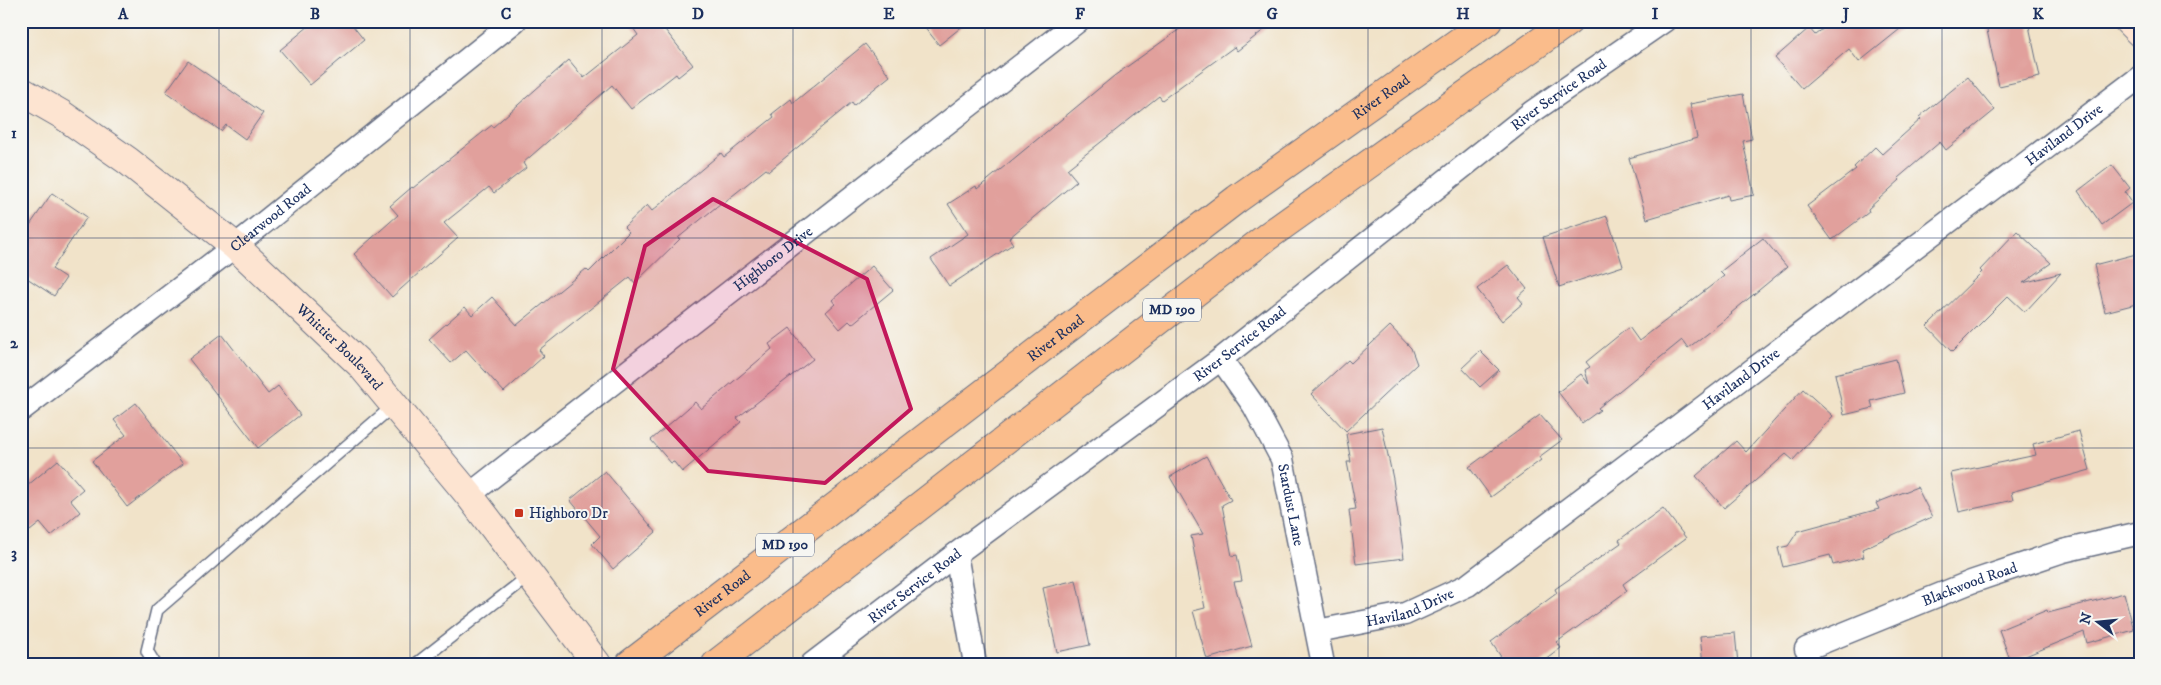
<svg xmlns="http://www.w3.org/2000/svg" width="2161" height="685" font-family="'IM FELL DW Pica',serif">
	<rect width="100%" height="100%" fill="#f6f6f2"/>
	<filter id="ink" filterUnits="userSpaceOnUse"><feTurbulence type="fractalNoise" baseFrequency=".02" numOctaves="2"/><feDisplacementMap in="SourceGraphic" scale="10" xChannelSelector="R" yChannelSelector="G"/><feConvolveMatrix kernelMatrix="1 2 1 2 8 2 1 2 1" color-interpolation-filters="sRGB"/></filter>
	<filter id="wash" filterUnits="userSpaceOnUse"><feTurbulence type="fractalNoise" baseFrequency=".0096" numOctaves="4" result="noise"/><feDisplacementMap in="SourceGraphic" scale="20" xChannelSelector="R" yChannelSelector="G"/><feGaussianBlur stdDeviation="1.12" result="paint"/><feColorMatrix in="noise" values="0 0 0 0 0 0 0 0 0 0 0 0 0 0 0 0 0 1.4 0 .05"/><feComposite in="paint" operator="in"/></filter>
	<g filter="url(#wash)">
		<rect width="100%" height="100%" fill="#f1e3c9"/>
		<g id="blocks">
			<!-- building -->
			<g fill="#e1a09c">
				<polygon points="315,21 349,21 364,40 310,85 280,50"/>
				<polygon points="628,21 658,21 693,65 678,77 676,74 631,109 612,85 523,163 526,168 494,193 489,187 444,223 458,238 392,297 354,254 398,215 390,206 412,187 413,188 492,125 493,127 569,60 584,78 638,35"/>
				<polygon points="920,21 969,21 939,45"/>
				<polygon points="1191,21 1275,21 1237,51 1234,47 1162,100 1159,96 1067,169 1077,181 1009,238 1013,244 949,286 931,259 968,234 948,204 976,186 977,189 1114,76"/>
				<polygon points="1833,21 1910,21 1859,62 1849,49 1802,89 1775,58 1809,28 1815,35"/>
				<polygon points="1985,21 2028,21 2040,77 1999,86"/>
				<polygon points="865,44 890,76 854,105 852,102 769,171 766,169 722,204 721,203 678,238 680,239 635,283 630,277 539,350 544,356 504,392 466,350 451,363 429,339 465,307 472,315 492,297 517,325 586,269 589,272 629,232 624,227 647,205 652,211 721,153 724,157 774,117 772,114 791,99 793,103"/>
				<polygon points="188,61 263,113 245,139 226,125 221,131 166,92"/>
				<polygon points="1968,77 1995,110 1946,150 1940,142 1898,178 1900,180 1868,209 1869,212 1832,240 1807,206 1856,169 1854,167 1875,147 1882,154 1921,119 1919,117"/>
				<polygon points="1743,94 1752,139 1743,141 1754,195 1729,200 1728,195 1647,219 1629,158 1697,138 1690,104"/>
				<polygon points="2112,165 2130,188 2125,192 2132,203 2102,225 2078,191"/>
				<polygon points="52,193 87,217 52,269 66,278 54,296 21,274 21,238"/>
				<polygon points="1607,216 1623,266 1559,287 1543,237"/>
				<polygon points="2017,231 2051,263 2023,283 2061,273 2025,312 2008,296 1952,352 1927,326 1982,272 1980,270"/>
				<polygon points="1763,238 1787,267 1731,313 1732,314 1688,348 1682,340 1598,408 1600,410 1582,423 1558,392 1581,374 1589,384 1585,370 1590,367 1586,362 1629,327 1639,341 1724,276 1720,272"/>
				<polygon points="2140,253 2140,303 2105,312 2094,265"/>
				<polygon points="1508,265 1527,289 1518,297 1523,303 1502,321 1477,289"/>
				<polygon points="872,266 893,290 852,324 849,321 840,329 826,312 835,304 832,300"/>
				<polygon points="1390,326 1411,348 1417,364 1346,431 1311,394 1348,360 1351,363"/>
				<polygon points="790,328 813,359 737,418 741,422 682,472 674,462 671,463 651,440 695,402 701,409 772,349 769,344"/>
				<polygon points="222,334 268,394 278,386 300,415 258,448 189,359"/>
				<polygon points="1480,351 1499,370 1480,387 1462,368"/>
				<polygon points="1896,359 1904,393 1871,401 1873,408 1844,415 1835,374"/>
				<polygon points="1803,389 1833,416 1793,460 1786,454 1724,508 1696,476 1736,441 1746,452"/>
				<polygon points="136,403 183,464 127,507 92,461 126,435 114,420"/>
				<polygon points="1540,415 1562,440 1539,457 1541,460 1491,497 1469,467"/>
				<polygon points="1382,427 1393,479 1404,558 1356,564 1349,510 1356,509 1347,462 1351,462 1346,434"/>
				<polygon points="2079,431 2090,470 2011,492 2013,500 1959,512 1951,473 2036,455 2033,444"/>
				<polygon points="1206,456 1231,500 1222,505 1232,556 1237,555 1242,581 1234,582 1252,646 1207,659 1193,611 1205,608 1191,536 1203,534 1170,477"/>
				<polygon points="58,460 83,489 70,500 80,512 51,536 40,523 30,531 21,520 21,491"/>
				<polygon points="605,471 656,532 613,569 592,544 600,536 570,500"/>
				<polygon points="1917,487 1932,517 1862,549 1864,557 1833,565 1830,555 1783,567 1778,548 1788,546 1798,531 1879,509 1876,503"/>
				<polygon points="1663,508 1686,538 1623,584 1627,591 1557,642 1561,648 1540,664 1506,664 1491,642 1557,593 1555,589 1621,543 1619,540"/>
				<polygon points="1076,580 1090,645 1057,652 1043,588"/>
				<polygon points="2124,593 2134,630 2087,643 2084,632 2011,662 1999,630 2047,610 2048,613"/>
				<polygon points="1735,633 1738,664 1703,664 1700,636"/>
			</g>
		</g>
	</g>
	<g filter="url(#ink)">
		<use href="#blocks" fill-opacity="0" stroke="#666e83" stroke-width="1"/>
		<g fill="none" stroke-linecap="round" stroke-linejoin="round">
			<defs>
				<g id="lane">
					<polyline points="155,664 147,651 157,610 394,405"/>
					<polyline points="416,664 530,575"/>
				</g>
				<g id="street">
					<path id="s1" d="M 1221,359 L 1254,406 L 1282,459 L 1323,664"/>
					<path id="s2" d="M 21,410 L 235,246 L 515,21"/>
					<path id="s3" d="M 469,495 L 1078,21"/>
					<polyline points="956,554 975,664"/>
					<path id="s4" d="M 1317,631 L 1405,614 L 1468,585 L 2140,77"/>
					<path id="s5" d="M 1806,649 L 1971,582 L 2063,551 L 2140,533"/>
					<path id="s6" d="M 812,664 L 956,554 L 1221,359 L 1532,112 L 1664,21"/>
				</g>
				<g id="secondary">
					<polyline points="2128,21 2140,33"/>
					<path id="s7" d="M 21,91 L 61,114 L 128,161 L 235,246 L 360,364 L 469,495 L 597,664"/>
				</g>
				<g id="primary">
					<path id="s8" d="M 630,664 L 1237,199 L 1488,21"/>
					<polyline points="716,664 1268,236 1569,21"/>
				</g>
			</defs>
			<!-- lane casing -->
			<use href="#lane" stroke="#666e83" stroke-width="14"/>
			<!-- street casing -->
			<use href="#street" stroke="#666e83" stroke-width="25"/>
			<!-- secondary casing -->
			<use href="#secondary" stroke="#666e83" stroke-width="30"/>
			<!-- primary casing -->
			<use href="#primary" stroke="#666e83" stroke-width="30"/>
			<!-- lane -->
			<use href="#lane" stroke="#fff" stroke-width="11"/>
			<!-- street -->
			<use href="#street" stroke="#fff" stroke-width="22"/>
			<!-- secondary -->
			<use href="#secondary" stroke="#fde4d1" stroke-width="28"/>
			<!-- primary -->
			<use href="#primary" stroke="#fabc8b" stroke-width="28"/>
		</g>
	</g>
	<!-- marked area -->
	<path fill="#c2185b" fill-opacity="0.2" stroke="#c2185b" stroke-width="4" stroke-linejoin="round" d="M 713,199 L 867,279 L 911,409 L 825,483 L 708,471 L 613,369 L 645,246 Z"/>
	<!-- grid -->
	<path fill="none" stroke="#1b2f5e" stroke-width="1" stroke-opacity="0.55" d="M 219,21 L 219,664M 410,21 L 410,664M 602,21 L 602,664M 793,21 L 793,664M 985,21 L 985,664M 1176,21 L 1176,664M 1368,21 L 1368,664M 1559,21 L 1559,664M 1751,21 L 1751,664M 1942,21 L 1942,664M 21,238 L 2140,238M 21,448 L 2140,448"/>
	<!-- markers -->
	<rect fill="#c8321e" stroke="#f6f6f2" stroke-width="2" x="514" y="508" width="10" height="10" rx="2.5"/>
	<g text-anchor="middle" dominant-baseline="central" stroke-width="4" stroke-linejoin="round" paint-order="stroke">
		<!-- shield labels -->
		<g fill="#f6f6f2" stroke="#5d6b8a" stroke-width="1">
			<rect x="1143" y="298.5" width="58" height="23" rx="4"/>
			<rect x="756" y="533.5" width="58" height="23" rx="4"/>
		</g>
		<g font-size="14" font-weight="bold" fill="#1b2f5e">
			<text x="1172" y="310">MD 190</text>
			<text x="785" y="545">MD 190</text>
		</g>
		<!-- street labels -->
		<g font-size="15" fill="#1b2f5e" stroke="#f6f6f2">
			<text stroke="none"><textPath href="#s6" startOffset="939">River Service Road</textPath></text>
			<text stroke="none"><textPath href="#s8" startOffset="941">River Road</textPath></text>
			<text stroke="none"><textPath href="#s4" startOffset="906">Haviland Drive</textPath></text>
			<text stroke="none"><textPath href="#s2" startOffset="315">Clearwood Road</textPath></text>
			<text stroke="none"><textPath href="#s3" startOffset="385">Highboro Drive</textPath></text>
			<text stroke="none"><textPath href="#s8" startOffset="536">River Road</textPath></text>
			<text stroke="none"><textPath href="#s6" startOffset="534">River Service Road</textPath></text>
			<text stroke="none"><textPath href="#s7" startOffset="410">Whittier Boulevard</textPath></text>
			<text stroke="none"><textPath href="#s4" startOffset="501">Haviland Drive</textPath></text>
			<text stroke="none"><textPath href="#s1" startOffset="164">Stardust Lane</textPath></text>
			<text stroke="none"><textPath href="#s5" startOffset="176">Blackwood Road</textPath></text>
			<text stroke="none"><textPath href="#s6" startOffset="129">River Service Road</textPath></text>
			<text stroke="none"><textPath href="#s8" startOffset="116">River Road</textPath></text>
			<text stroke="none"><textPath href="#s4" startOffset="96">Haviland Drive</textPath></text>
		</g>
		<!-- poi labels -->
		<g font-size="15" fill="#1b2f5e" stroke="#f6f6f2" text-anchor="start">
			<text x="529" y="513">Highboro Dr</text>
		</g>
	</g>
	<!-- margin -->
	<rect width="2161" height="685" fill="none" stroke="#f6f6f2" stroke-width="55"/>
	<!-- north arrow -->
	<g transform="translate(2098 622) rotate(286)" stroke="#f6f6f2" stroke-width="4" paint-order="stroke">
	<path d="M0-4L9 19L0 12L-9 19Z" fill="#1b2f5e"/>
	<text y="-8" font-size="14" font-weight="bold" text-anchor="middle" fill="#1b2f5e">N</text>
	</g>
	<rect x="28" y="28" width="2106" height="630" fill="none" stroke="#1b2f5e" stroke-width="2"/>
	<g font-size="16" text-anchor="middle" font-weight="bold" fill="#1b2f5e">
		<text x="123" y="19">A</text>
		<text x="315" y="19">B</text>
		<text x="506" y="19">C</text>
		<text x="698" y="19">D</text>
		<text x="889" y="19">E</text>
		<text x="1080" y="19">F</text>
		<text x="1272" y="19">G</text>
		<text x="1463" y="19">H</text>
		<text x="1655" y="19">I</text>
		<text x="1846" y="19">J</text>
		<text x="2038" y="19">K</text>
		<text x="14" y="138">1</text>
		<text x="14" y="348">2</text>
		<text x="14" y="558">3</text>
	</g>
</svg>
